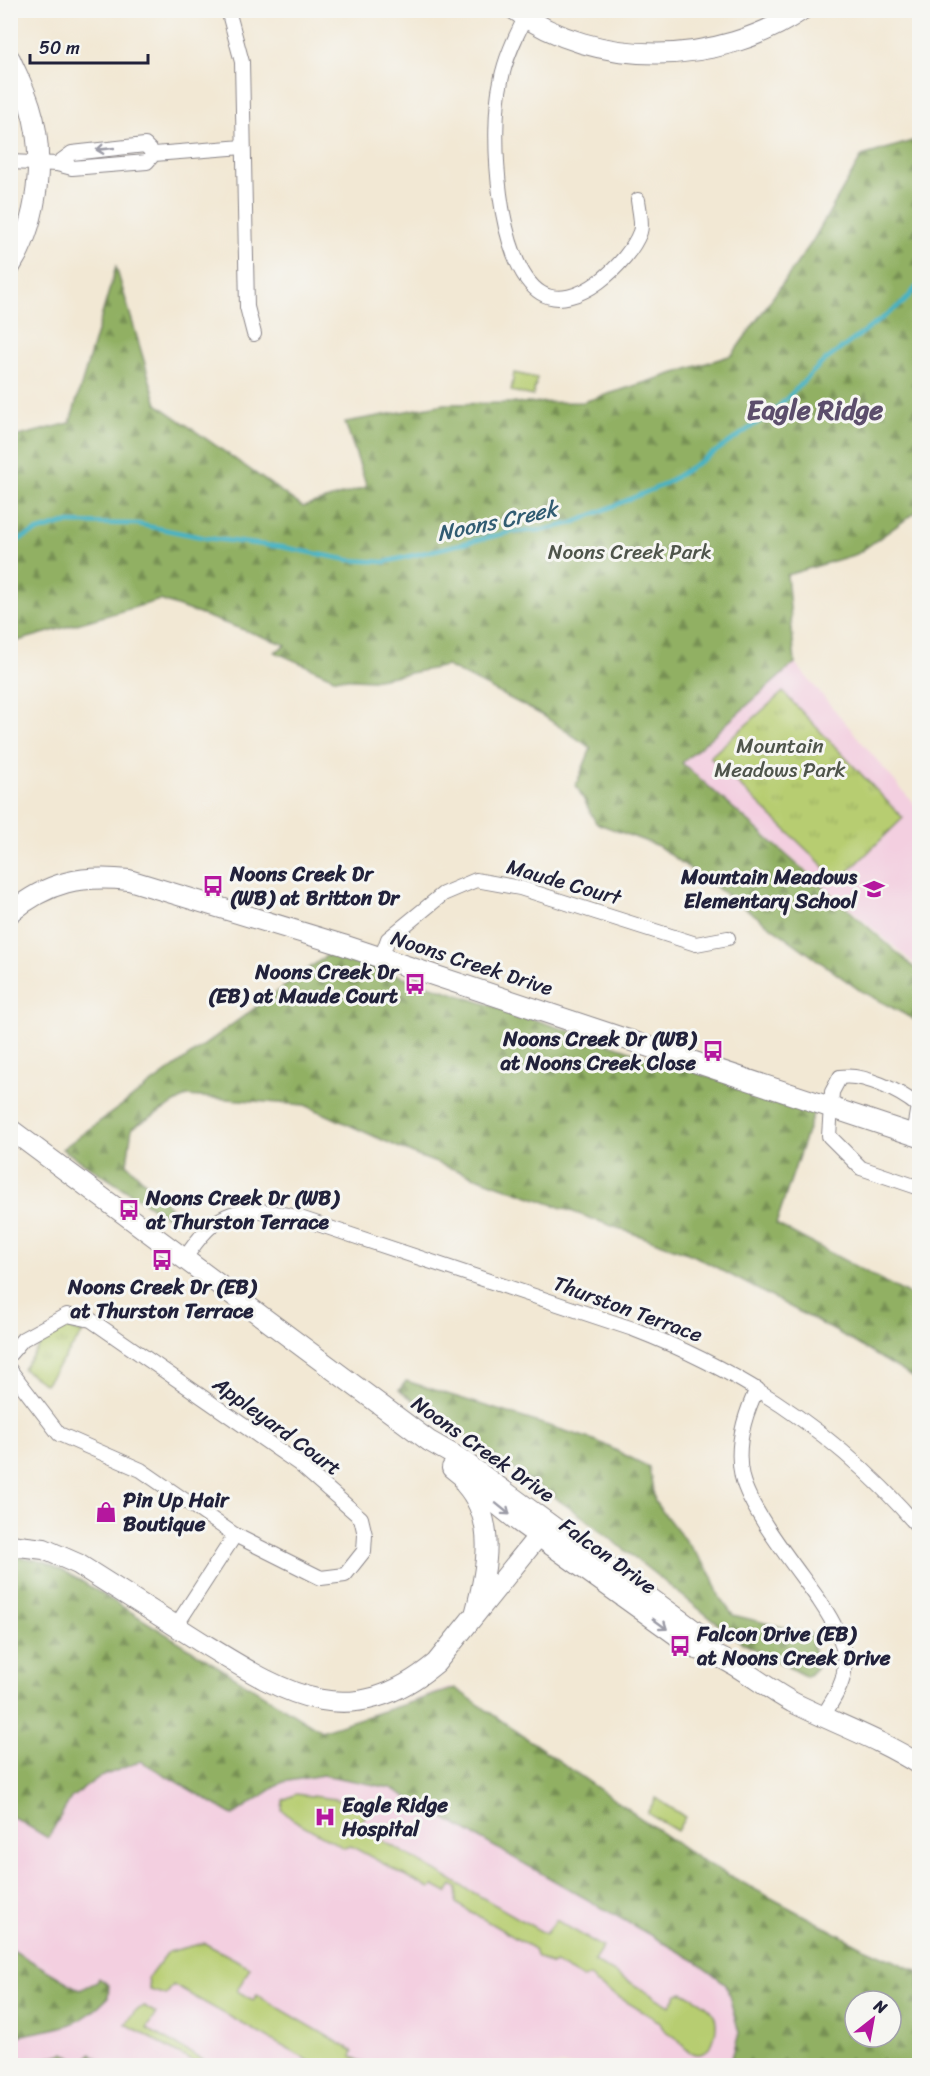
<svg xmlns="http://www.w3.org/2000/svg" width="930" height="2076" font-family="Sriracha,sans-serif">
	<defs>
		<pattern id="forest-firs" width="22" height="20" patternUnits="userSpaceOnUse" patternTransform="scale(1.5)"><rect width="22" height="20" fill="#91b063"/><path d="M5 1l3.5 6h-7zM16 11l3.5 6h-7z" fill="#768f53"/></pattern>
		<pattern id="park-tufts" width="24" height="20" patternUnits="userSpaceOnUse" patternTransform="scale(1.5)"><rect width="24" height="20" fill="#b7cd71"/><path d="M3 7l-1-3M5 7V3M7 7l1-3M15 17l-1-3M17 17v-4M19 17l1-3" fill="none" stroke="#9db063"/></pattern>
	</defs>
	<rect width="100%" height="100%" fill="#f6f6f2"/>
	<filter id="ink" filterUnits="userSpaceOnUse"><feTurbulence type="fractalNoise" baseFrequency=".0167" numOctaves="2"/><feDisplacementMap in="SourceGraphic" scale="12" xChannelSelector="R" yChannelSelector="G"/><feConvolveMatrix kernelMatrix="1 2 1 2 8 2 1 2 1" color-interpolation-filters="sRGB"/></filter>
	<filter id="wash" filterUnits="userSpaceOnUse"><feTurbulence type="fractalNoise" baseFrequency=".008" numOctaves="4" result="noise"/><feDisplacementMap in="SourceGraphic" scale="24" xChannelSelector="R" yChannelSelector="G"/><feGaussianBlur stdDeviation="1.35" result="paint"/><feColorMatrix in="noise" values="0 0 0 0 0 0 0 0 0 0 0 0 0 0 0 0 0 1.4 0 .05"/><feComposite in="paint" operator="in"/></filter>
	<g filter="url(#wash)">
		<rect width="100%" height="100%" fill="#f2e8d4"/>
		<!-- built -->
		<g fill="#f3cfe0">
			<polygon points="795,663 919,810 919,968 682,763"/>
			<polygon points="11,1557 45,1562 70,1574 321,1731 452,1687 857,1970 817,2065 11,2066"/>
		</g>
		<!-- grass -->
		<g fill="#b7cd71" stroke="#6c7856" stroke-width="1.5">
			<polygon points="514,373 537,378 533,396 511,391"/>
			<path d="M 296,1794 L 335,1799 L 368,1811 L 359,1827 L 546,1934 L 556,1920 L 603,1947 L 594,1961 L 670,2006 L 677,1994 L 683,1992 C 693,1998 707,2003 713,2013 C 722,2027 711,2061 692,2053 C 686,2051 680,2042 675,2037 C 668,2032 662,2031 660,2022 L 595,1983 L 590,1977 L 582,1978 L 555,1963 L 552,1965 L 536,1956 L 534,1949 L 456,1903 L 457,1888 L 452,1885 L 447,1893 L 434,1886 L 430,1889 L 351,1846 L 344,1848 L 292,1819 L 282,1810 L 283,1800 Z"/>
			<polygon points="656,1798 685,1817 677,1831 647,1813"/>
			<polygon points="204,1943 250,1967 237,1991 253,2000 257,1995 353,2051 351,2056 367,2065 316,2065 173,1985 166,1995 150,1990 148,1978 168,1952"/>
			<polygon points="144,2006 156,2013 147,2029 212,2065 195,2065 195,2063 126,2024 135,2011"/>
		</g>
		<!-- forest -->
		<g fill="url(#forest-firs)" stroke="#5a694f" stroke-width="1.5" fill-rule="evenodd">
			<polygon points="919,139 919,510 857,554 787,575 795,663 682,763 919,972 919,1022 861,991 658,846 596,823 576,785 591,748 542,715 447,666 372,680 334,678 275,652 286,645 160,600 11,643 11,438 70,423 116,267 157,404 303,507 367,487 345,422 445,404 583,402 732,355 812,242 862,156"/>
			<polygon points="330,953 814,1111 776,1224 919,1300 919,1381 839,1333 693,1255 420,1157 305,1105 187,1096 132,1128 127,1164 183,1220 176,1223 62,1149"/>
			<polygon points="406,1381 597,1441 649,1467 655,1502 710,1572 720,1598 733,1615 811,1634 817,1667 807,1677 742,1643 583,1517 399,1390"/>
			<path d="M 21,1557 L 45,1562 L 70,1574 L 321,1731 L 455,1688 L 699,1859 L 864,1948 L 919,1972 L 919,2065 L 730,2065 L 739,2033 L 726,1984 L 694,1960 L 391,1788 L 323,1775 L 283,1782 L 233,1815 L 141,1761 L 98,1778 L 71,1798 L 48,1838 L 11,1816 L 10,1558 ZM 855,2001 L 891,2001 L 891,2037 L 855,2037 Z"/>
			<path d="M 11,1949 L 80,1990 L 97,1982 L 99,1978 L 109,1985 L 108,1998 C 74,2033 54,2026 11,2038 Z"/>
			<polygon points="64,2053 84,2063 91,2053 106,2065 27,2065"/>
		</g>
		<!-- park -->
		<g fill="url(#park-tufts)" stroke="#6c7856" stroke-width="1.5">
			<polygon points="783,692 903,818 839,881 710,757"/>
			<polygon points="65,1327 83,1333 45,1384 23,1369 42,1342"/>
		</g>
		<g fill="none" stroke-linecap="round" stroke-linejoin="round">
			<!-- stream -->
			<polyline stroke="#47b3c4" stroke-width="4.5" points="10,544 35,532 65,523 137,524 206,538 282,547 349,560 385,562 511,532 543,530 573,523 663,485 715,452 773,412 822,363 904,302 920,283"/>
		</g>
	</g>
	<g filter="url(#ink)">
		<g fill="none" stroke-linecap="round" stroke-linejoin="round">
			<defs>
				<g id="street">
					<polyline points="228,10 242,62 247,307 254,334"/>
					<path d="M 525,18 C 515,38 505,59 501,81 C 490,128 496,265 541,293 C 575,314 629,262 640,232 C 643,224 639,209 638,200"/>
					<polyline points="10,162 57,164 72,168 147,162 154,154 243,147"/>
					<polyline points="57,164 72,153 145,145 154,154"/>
					<polyline points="381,958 388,939 443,894 476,880 520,888 696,944 728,938"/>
					<path d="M 913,1135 L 918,1106 C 900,1091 863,1073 840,1077 L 832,1092 L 829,1136 L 861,1168 L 920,1188"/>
					<path d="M 184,1260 C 217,1208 239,1204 297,1217 L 633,1329 C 745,1372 842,1437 920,1529"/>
					<polyline points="10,1354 23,1339 67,1315 91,1320 299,1464 361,1518 365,1535 364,1551 345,1575 321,1578 235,1535 141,1470 59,1434 10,1370"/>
					<path d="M 757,1389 C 745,1414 735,1447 742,1477 C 750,1511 797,1569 819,1600 C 833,1621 848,1645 844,1672 C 842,1688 831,1702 823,1717"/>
					<polyline points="176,1626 235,1535"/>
				</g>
				<g id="secondary">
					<path d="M 515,10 C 596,70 720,66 802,10"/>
					<path d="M 10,59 C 17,75 25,90 30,106 C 46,156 38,223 10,267"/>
					<path d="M 10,913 C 49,881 81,875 129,880 L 343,945 L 920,1137"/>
					<polyline points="10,1129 429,1441 459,1458 702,1636 711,1652"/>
					<path d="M 452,1468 L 519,1522 L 696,1649 C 728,1655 762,1686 792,1702 C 834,1723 880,1739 920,1765"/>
					<path d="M 465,1484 C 497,1520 487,1569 476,1611"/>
					<path d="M 10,1545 L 44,1549 L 78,1564 C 119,1590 160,1616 201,1642 C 284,1693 348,1736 436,1663 L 548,1524"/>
				</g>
			</defs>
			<!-- street casing -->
			<use href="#street" stroke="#8a8588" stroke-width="16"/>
			<!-- secondary casing -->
			<use href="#secondary" stroke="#8a8588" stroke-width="22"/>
			<!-- street -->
			<use href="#street" stroke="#fff" stroke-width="14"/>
			<!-- secondary -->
			<use href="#secondary" stroke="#fff" stroke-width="20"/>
		</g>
		<!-- one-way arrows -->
		<defs><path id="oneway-shaft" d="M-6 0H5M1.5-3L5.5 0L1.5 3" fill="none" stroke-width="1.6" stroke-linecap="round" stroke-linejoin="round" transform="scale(1.5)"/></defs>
		<g stroke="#9c9ca7">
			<use href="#oneway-shaft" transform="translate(105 149) rotate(174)"/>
			<use href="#oneway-shaft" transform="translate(503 1509) rotate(39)"/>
			<use href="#oneway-shaft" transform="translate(660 1624) rotate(36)"/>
		</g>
	</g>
	<!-- icons -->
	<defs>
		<symbol id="bus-bare" viewBox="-9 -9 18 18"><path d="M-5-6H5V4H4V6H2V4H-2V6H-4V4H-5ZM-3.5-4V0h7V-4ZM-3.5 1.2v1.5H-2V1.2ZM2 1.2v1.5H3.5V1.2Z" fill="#b5179e" stroke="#f6f6f2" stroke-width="2.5" paint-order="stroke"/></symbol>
		<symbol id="school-bare" viewBox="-9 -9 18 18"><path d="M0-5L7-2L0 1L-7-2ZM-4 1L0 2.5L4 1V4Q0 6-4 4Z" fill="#b5179e" stroke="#f6f6f2" stroke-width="2.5" paint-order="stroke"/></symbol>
		<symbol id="shop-bare" viewBox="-9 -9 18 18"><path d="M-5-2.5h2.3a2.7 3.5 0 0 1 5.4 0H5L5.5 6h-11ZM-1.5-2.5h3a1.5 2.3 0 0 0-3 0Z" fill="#b5179e" stroke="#f6f6f2" stroke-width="2.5" paint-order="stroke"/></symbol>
		<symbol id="hospital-bare" viewBox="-9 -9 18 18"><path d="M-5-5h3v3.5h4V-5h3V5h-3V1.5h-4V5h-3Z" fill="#b5179e" stroke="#f6f6f2" stroke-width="2.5" paint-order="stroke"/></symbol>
	</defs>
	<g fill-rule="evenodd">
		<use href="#bus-bare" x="198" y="871" width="30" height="30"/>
		<use href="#school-bare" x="859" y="874" width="30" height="30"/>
		<use href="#bus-bare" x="400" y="969" width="30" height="30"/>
		<use href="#bus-bare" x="698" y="1036" width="30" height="30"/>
		<use href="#bus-bare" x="114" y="1195" width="30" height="30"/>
		<use href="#bus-bare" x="147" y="1245" width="30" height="30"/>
		<use href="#shop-bare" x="91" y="1497" width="30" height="30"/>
		<use href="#bus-bare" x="665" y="1631" width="30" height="30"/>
		<use href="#hospital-bare" x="310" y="1802" width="30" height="30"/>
	</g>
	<g text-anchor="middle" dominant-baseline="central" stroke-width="6" stroke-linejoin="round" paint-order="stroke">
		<!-- park labels -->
		<g font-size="21" fill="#4f554b" stroke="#f6f6f2">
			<text x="630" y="552">Noons Creek Park</text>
			<text x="780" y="746">Mountain<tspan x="780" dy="24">Meadows Park</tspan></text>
		</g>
		<!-- poi labels -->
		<g font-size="21" font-weight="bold" fill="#22223b" stroke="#f6f6f2" text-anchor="start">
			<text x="230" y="874">Noons Creek Dr<tspan x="230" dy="24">(WB) at Britton Dr</tspan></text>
			<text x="857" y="877" text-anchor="end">Mountain Meadows<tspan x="857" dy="24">Elementary School</tspan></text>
			<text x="398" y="972" text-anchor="end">Noons Creek Dr<tspan x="398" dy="24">(EB) at Maude Court</tspan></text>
			<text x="696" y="1039" text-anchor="end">Noons Creek Dr (WB)<tspan x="696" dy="24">at Noons Creek Close</tspan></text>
			<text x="146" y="1198">Noons Creek Dr (WB)<tspan x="146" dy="24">at Thurston Terrace</tspan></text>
			<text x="162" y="1287" text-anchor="middle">Noons Creek Dr (EB)<tspan x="162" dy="24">at Thurston Terrace</tspan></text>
			<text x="123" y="1500">Pin Up Hair<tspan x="123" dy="24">Boutique</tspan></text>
			<text x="697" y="1634">Falcon Drive (EB)<tspan x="697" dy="24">at Noons Creek Drive</tspan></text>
			<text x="342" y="1805">Eagle Ridge<tspan x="342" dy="24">Hospital</tspan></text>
		</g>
		<!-- street labels -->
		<g font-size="21" fill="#22223b" stroke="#f6f6f2">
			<text transform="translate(564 882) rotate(16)">Maude Court</text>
			<text transform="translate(472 963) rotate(18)">Noons Creek Drive</text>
			<text transform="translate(628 1309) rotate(20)">Thurston Terrace</text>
			<text transform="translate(277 1426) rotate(36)">Appleyard Court</text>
			<text transform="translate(483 1449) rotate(35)">Noons Creek Drive</text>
			<text transform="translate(608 1556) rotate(36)">Falcon Drive</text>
		</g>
		<!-- water labels -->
		<g font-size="22" font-style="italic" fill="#315c72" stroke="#f6f6f2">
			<text transform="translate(497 521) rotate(-12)">Noons Creek</text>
		</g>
		<!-- district labels -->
		<g font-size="27" font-weight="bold" fill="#5c4e6c" stroke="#f6f6f2">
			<text x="815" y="410">Eagle Ridge</text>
		</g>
	</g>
	<!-- margin -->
	<rect width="930" height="2076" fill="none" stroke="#f6f6f2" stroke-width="36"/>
	<!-- north arrow -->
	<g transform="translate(873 2019) rotate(31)"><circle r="28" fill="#f6f6f2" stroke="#a1a1a9" stroke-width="1.5"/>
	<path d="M0-4.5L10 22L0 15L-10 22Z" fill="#b5179e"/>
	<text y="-9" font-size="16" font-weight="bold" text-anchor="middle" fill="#22223b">N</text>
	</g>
	<!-- scale -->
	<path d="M30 54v9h118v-9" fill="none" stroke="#22223b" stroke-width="3"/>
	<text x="39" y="54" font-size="18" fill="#22223b" stroke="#f6f6f2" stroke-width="4.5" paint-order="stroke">50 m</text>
</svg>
